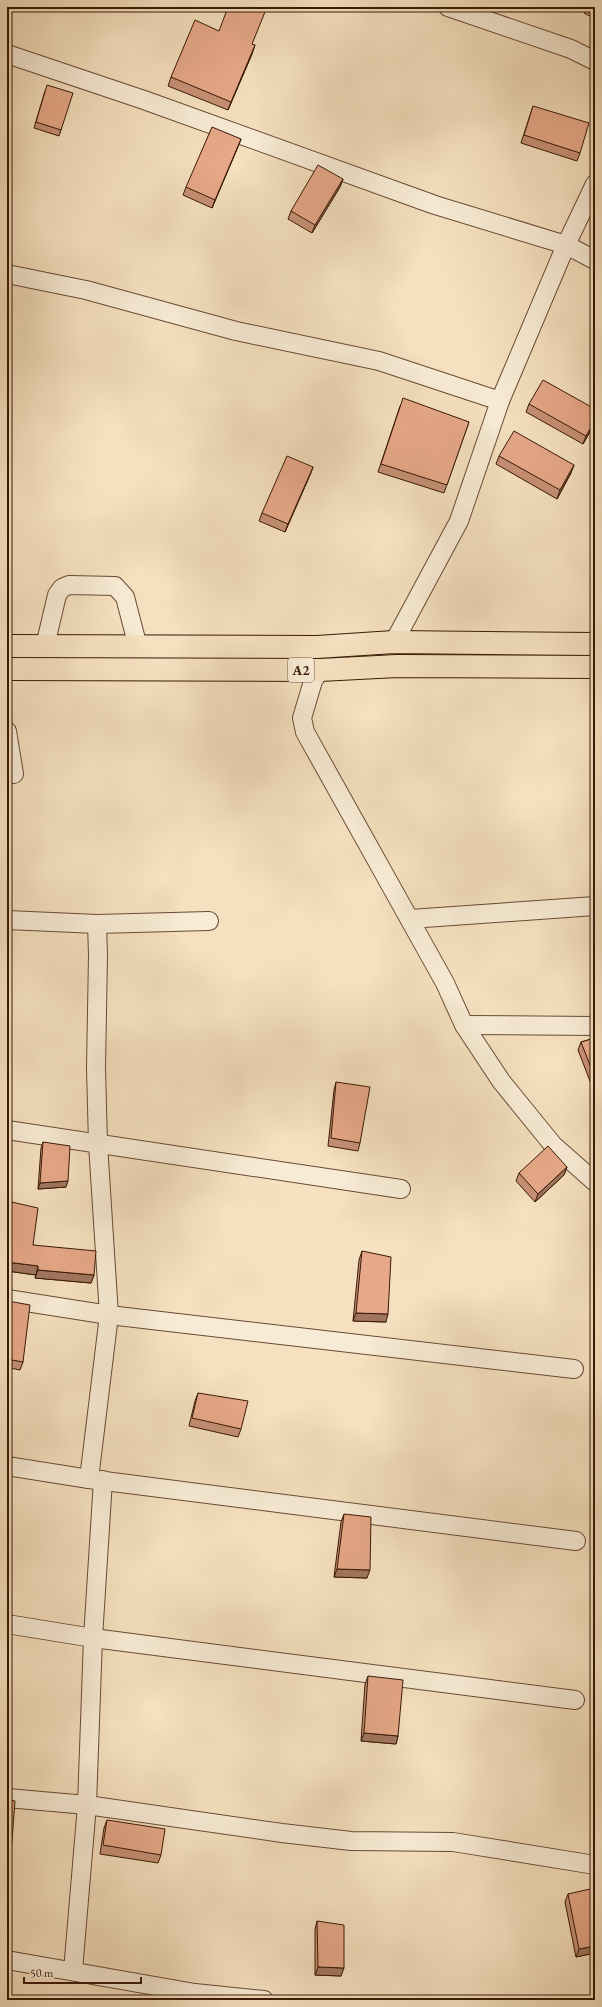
<svg xmlns="http://www.w3.org/2000/svg" width="602" height="2007" font-family="'EB Garamond',serif">
	<rect width="100%" height="100%" fill="#f5e0bf"/>
	<filter id="stains"><feTurbulence type="fractalNoise" baseFrequency=".005" numOctaves="4"/><feColorMatrix values="0 0 0 0 .2 0 0 0 0 .09 0 0 0 0 .02 0 0 0 .5 -.17"/></filter>
	<radialGradient id="worn" r=".72"><stop offset=".6" stop-color="#630" stop-opacity="0"/><stop offset="1" stop-color="#630" stop-opacity=".3"/></radialGradient>
	<g fill="none" stroke-linecap="round" stroke-linejoin="round">
		<defs>
			<g id="minor">
				<polyline points="448,7 571,49 595,61"/>
				<polyline points="7,54 144,100 435,205 566,245 595,260"/>
				<polyline points="7,274 86,290 236,331 379,361 500,401"/>
				<polyline points="394,642 459,521 500,401 566,245 595,184"/>
				<polyline points="45,646 57,595 62,588 69,585 115,586 125,597 138,647"/>
				<polyline points="320,670 313,681 302,718 305,732 445,983 464,1025 501,1081 553,1145 595,1182"/>
				<polyline points="7,731 14,774"/>
				<polyline points="410,919 595,906"/>
				<polyline points="7,920 97,924 209,921"/>
				<polyline points="464,1025 595,1026"/>
				<polyline points="7,1130 401,1189"/>
				<polyline points="7,1299 109,1315 574,1369"/>
				<polyline points="7,1466 89,1479 576,1541"/>
				<polyline points="89,1479 109,1315 98,1144 96,1068 98,955 97,924"/>
				<polyline points="7,1624 93,1638 575,1700"/>
				<polyline points="7,1798 87,1805 282,1833 351,1841 453,1842 595,1865"/>
				<polyline points="7,1960 195,1993 264,2000"/>
				<polyline points="73,1971 87,1805 93,1638 103,1480"/>
			</g>
			<g id="highway">
				<polyline points="7,646 317,647 394,642 595,644"/>
				<polyline points="7,669 320,670 397,666 595,667"/>
			</g>
		</defs>
		<!-- minor casing -->
		<use href="#minor" stroke="#684a34" stroke-width="20"/>
		<!-- highway casing -->
		<use href="#highway" stroke="#391806" stroke-width="24"/>
		<!-- minor -->
		<use href="#minor" stroke="#f8ebd5" stroke-width="18"/>
		<!-- highway -->
		<use href="#highway" stroke="#f5e0bf" stroke-width="22"/>
	</g>
	<!-- wall -->
	<g fill="#c69075" stroke="#391806">
		<polygon points="586,7 595,7 595,19 584,13"/>
		<polygon points="252,45 255,45 252,54 228,110 168,86 171,77"/>
		<polygon points="45,91 61,130 59,136 34,128"/>
		<polygon points="533,106 580,153 577,161 521,143"/>
		<polygon points="241,139 212,208 183,195 186,187"/>
		<polygon points="343,179 340,187 312,233 288,219 291,211"/>
		<polygon points="529,404 595,423 583,444 526,412"/>
		<polygon points="400,406 469,422 444,493 378,472"/>
		<polygon points="499,456 571,473 557,499 496,464"/>
		<polygon points="313,467 310,475 285,532 259,521 262,513"/>
		<polygon points="595,1038 595,1094 578,1050 581,1042"/>
		<polygon points="336,1082 360,1143 358,1151 328,1146 334,1090"/>
		<polygon points="43,1142 66,1187 38,1189 41,1148"/>
		<polygon points="567,1167 564,1175 535,1202 516,1181 519,1173"/>
		<polygon points="7,1201 33,1245 94,1275 91,1283 35,1278 36,1275 7,1271"/>
		<polygon points="362,1251 386,1322 353,1321 359,1260"/>
		<polygon points="7,1301 23,1362 20,1370 10,1368"/>
		<polygon points="198,1393 241,1429 238,1437 189,1426 195,1401"/>
		<polygon points="344,1514 367,1578 334,1577 341,1522"/>
		<polygon points="368,1676 398,1736 396,1744 361,1741 365,1684"/>
		<polygon points="107,1820 161,1855 158,1863 100,1854 104,1828"/>
		<polygon points="568,1894 595,1911 595,1953 576,1957 565,1902"/>
		<polygon points="317,1921 341,1976 315,1975 315,1929"/>
	</g>
	<!-- shaded-wall -->
	<g fill="#a1765f" stroke="#391806">
		<polygon points="255,45 252,54 228,110 231,102"/>
		<polygon points="241,139 238,147 212,208 215,200"/>
		<polygon points="343,179 340,187 312,233 315,225"/>
		<polygon points="595,420 595,423 583,444 586,436"/>
		<polygon points="574,465 571,473 557,499 560,490"/>
		<polygon points="313,467 310,475 285,532 288,524"/>
		<polygon points="567,1167 564,1175 535,1202 538,1194"/>
		<polygon points="68,1181 66,1187 38,1189 40,1183"/>
		<polygon points="7,1262 38,1266 36,1275 7,1271"/>
		<polygon points="38,1270 94,1275 91,1283 35,1278"/>
		<polygon points="356,1313 388,1314 386,1322 353,1321"/>
		<polygon points="337,1569 370,1570 367,1578 334,1577"/>
		<polygon points="364,1733 398,1736 396,1744 361,1741"/>
		<polygon points="7,1865 10,1866 7,1873"/>
		<polygon points="595,1946 595,1953 576,1957 579,1949"/>
		<polygon points="318,1967 344,1968 341,1976 315,1975"/>
	</g>
	<!-- building -->
	<g fill="#e6a888" stroke="#391806">
		<polygon points="228,7 267,7 252,44 255,45 231,102 171,77 195,20 219,31"/>
		<polygon points="590,7 595,7 595,10"/>
		<polygon points="47,85 73,93 61,130 36,122"/>
		<polygon points="533,106 589,123 580,153 524,135"/>
		<polygon points="212,127 241,139 215,200 186,187"/>
		<polygon points="318,165 343,179 315,225 291,211"/>
		<polygon points="543,380 595,409 595,420 586,436 529,404"/>
		<polygon points="403,398 469,422 447,485 381,464"/>
		<polygon points="514,431 574,465 560,490 499,456"/>
		<polygon points="287,456 313,467 288,524 262,513"/>
		<polygon points="595,1038 595,1078 581,1042"/>
		<polygon points="336,1082 370,1087 360,1143 331,1138"/>
		<polygon points="43,1142 70,1146 68,1181 40,1183"/>
		<polygon points="548,1146 567,1167 538,1194 519,1173"/>
		<polygon points="7,1201 38,1208 33,1245 96,1251 94,1275 38,1270 38,1266 7,1262"/>
		<polygon points="362,1251 391,1257 388,1314 356,1313"/>
		<polygon points="7,1301 8,1301 30,1305 23,1362 12,1360 7,1389"/>
		<polygon points="198,1393 248,1401 241,1429 192,1418"/>
		<polygon points="344,1514 371,1517 370,1570 337,1569"/>
		<polygon points="368,1676 403,1680 398,1736 364,1733"/>
		<polygon points="7,1799 15,1801 10,1866 7,1865"/>
		<polygon points="107,1820 165,1829 161,1855 103,1845"/>
		<polygon points="590,1889 595,1911 595,1946 579,1949 568,1894"/>
		<polygon points="317,1921 344,1925 344,1968 318,1967"/>
	</g>
	<g text-anchor="middle" dominant-baseline="central" stroke-width="4" stroke-linejoin="round" paint-order="stroke">
		<!-- shield labels -->
		<rect fill="#f8ebd5" stroke="#725744" stroke-width="1" x="288" y="658" width="26" height="24" rx="3"/>
		<g font-size="14" font-weight="bold" fill="#391806">
			<text x="301" y="670">A2</text>
		</g>
	</g>
	<!-- margin -->
	<rect width="602" height="2007" fill="none" stroke="#f5e0bf" stroke-width="24"/>
	<rect x="8" y="8" width="586" height="1991" fill="none" stroke="#391806" stroke-width="2"/>
	<rect x="12" y="12" width="578" height="1983" fill="none" stroke="#391806"/>
	<!-- scale -->
	<path d="M24 1977v6h117v-6" fill="none" stroke="#391806" stroke-width="2"/>
	<text x="30" y="1977" font-size="12" fill="#391806" stroke="#f8ebd5" stroke-width="3" paint-order="stroke">50 m</text>
	<rect width="100%" height="100%" filter="url(#stains)"/>
	<rect width="100%" height="100%" fill="url(#worn)"/>
</svg>
